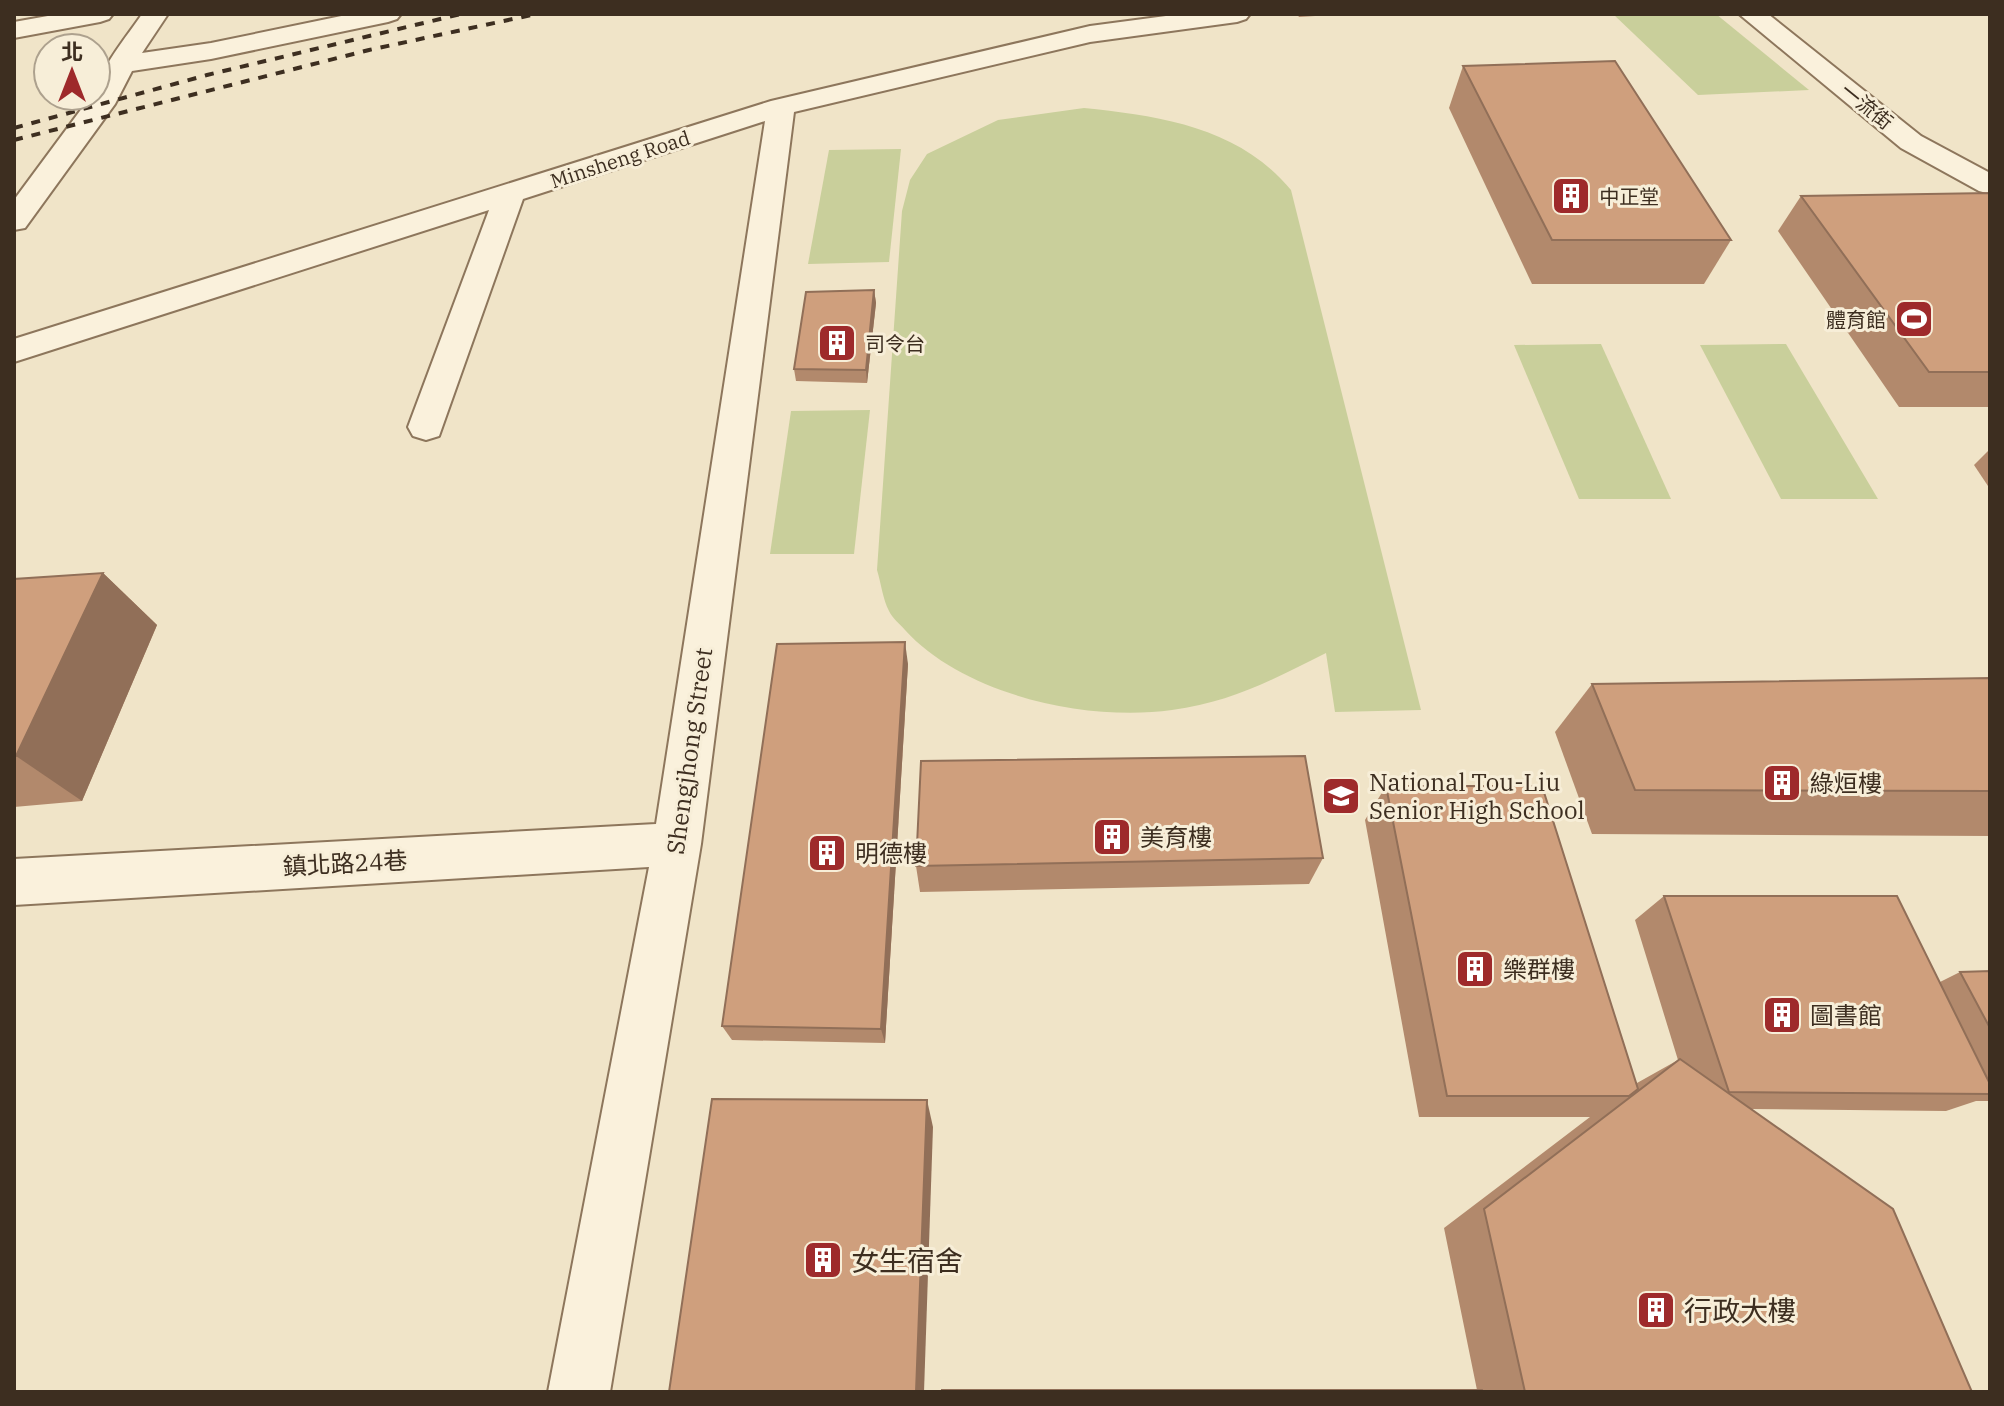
<svg xmlns="http://www.w3.org/2000/svg" width="2004" height="1406" font-family="'IBM Plex Serif','Noto Sans TC',serif">
	<rect width="100%" height="100%" fill="#f0e4c8"/>
	<!-- green -->
	<g fill="#c9cf9b">
		<polygon points="1613,14 1716,14 1809,90 1698,95"/>
		<path d="M 1084,108 C 1160,116 1239,127 1291,190 L 1421,710 L 1335,712 L 1326,653 C 1274,679 1232,702 1172,710 C 1087,722 964,695 905,630 C 900,624 892,618 889,611 C 883,600 881,583 877,570 L 902,211 L 910,180 L 927,154 L 998,120 Z"/>
		<polygon points="901,149 889,262 808,264 829,150"/>
		<polygon points="1601,344 1671,499 1579,499 1514,345"/>
		<polygon points="1786,344 1878,499 1781,499 1700,345"/>
		<polygon points="870,410 854,554 770,554 791,411"/>
	</g>
	<g fill="none" stroke-linecap="round" stroke-linejoin="round">
		<defs>
			<g id="minor">
				<polygon points="59,14 113,14 109,19 100,22 14,38 14,22"/>
				<path d="M 142,14 L 168,14 L 142,53 L 211,43 L 351,14 L 401,14 L 397,19 L 388,22 L 211,59 L 132,71 L 115,104 L 25,228 L 14,230 L 14,200 L 91,96 L 96,96 C 96,72 129,34 142,14 Z"/>
				<polygon points="1181,14 1250,14 1246,19 1237,22 1090,42 794,112 701,844 610,1392 548,1392 649,867 14,905 14,859 656,824 765,121 523,199 439,436 426,440 413,436 408,427 489,210 14,362 14,339 771,101 1090,26"/>
				<polygon points="1739,14 1768,14 1921,136 1990,173 1990,194 1979,191 1901,148"/>
			</g>
		</defs>
		<!-- minor casing -->
		<use href="#minor" stroke="#8d765c" stroke-width="4"/>
		<!-- minor -->
		<use href="#minor" fill="#faf1dc" fill-rule="evenodd"/>
		<!-- rail -->
		<g stroke="#3d2e20" stroke-width="4" stroke-dasharray="9 9" stroke-linecap="butt">
			<polyline points="14,128 207,75 461,14"/>
			<polyline points="14,140 369,50 536,14"/>
		</g>
	</g>
	<!-- wall -->
	<g fill="#b2896c">
		<polygon points="1297,14 1316,14 1315,16 1299,17"/>
		<polygon points="1463,66 1731,240 1704,284 1532,284 1449,108"/>
		<polygon points="1990,193 1990,407 1899,407 1778,231 1801,196"/>
		<polygon points="874,290 876,303 867,383 796,381 794,369"/>
		<polygon points="1990,449 1990,489 1974,465"/>
		<polygon points="103,573 157,625 82,801 14,807 14,579"/>
		<polygon points="908,664 885,1043 732,1040 722,1026"/>
		<polygon points="1990,678 1990,836 1592,834 1555,732 1592,684"/>
		<polygon points="1386,786 1637,1083 1678,1060 1635,920 1664,896 1940,982 1960,972 1990,971 1990,1101 1976,1101 1946,1111 1752,1109 1972,1392 942,1392 1477,1390 1444,1228 1590,1117 1419,1117 1365,820"/>
		<polygon points="1323,858 1309,884 920,892 916,866"/>
	</g>
	<!-- shaded-wall -->
	<g fill="#916f58">
		<polygon points="874,290 876,303 867,383 866,370"/>
		<polygon points="103,573 157,625 82,801 16,756"/>
		<polygon points="905,642 908,664 885,1043 881,1029"/>
		<polygon points="927,1100 933,1127 924,1392 916,1392"/>
	</g>
	<!-- building -->
	<g fill="#cf9f7d" stroke="#916f58" stroke-width="2">
		<polygon points="1615,61 1731,240 1552,240 1463,66"/>
		<polygon points="1990,193 1990,372 1929,372 1801,196"/>
		<polygon points="874,290 866,370 794,369 806,292"/>
		<polygon points="103,573 16,756 14,756 14,579"/>
		<polygon points="905,642 881,1029 722,1026 777,644"/>
		<polygon points="1990,678 1990,791 1635,790 1592,684"/>
		<polygon points="1305,756 1323,858 916,866 921,761"/>
		<polygon points="1386,786 1542,786 1638,1089 1629,1096 1447,1096"/>
		<polygon points="1664,896 1897,896 1990,1084 1990,1094 1729,1092"/>
		<polygon points="1990,971 1990,1028 1960,972"/>
		<polygon points="1680,1059 1893,1209 1972,1392 1525,1392 1484,1209"/>
		<polygon points="712,1099 927,1100 916,1392 669,1392"/>
		<polygon points="942,1390 1482,1390 1483,1392 942,1392"/>
	</g>
	<!-- icons -->
	<defs>
		<symbol id="building-square" viewBox="-11 -11 22 22"><rect x="-9" y="-9" width="18" height="18" rx="4" fill="#9e2a2b" stroke="#f7eed8"/><path d="M-4-6H4V6H1V3H-1V6H-4ZM-2.5-4.3h1.7v1.8h-1.7ZM.8-4.3h1.7v1.8H.8ZM-2.5-1h1.7V.8h-1.7ZM.8-1h1.7V.8H.8Z" fill="#fff"/></symbol>
		<symbol id="stadium-square" viewBox="-11 -11 22 22"><rect x="-9" y="-9" width="18" height="18" rx="4" fill="#9e2a2b" stroke="#f7eed8"/><path d="M0-5a6.5 5 0 1 0 0 10a6.5 5 0 1 0 0-10ZM-3.5-1.8h7v3.6h-7Z" fill="#fff"/></symbol>
		<symbol id="school-square" viewBox="-11 -11 22 22"><rect x="-9" y="-9" width="18" height="18" rx="4" fill="#9e2a2b" stroke="#f7eed8"/><path d="M0-5L7-2L0 1L-7-2ZM-4 1L0 2.5L4 1V4Q0 6-4 4Z" fill="#fff"/></symbol>
	</defs>
	<g fill-rule="evenodd">
		<use href="#building-square" x="1549" y="174" width="44" height="44"/>
		<use href="#stadium-square" x="1892" y="297" width="44" height="44"/>
		<use href="#building-square" x="815" y="321" width="44" height="44"/>
		<use href="#building-square" x="1760" y="761" width="44" height="44"/>
		<use href="#school-square" x="1319" y="774" width="44" height="44"/>
		<use href="#building-square" x="1090" y="815" width="44" height="44"/>
		<use href="#building-square" x="805" y="831" width="44" height="44"/>
		<use href="#building-square" x="1453" y="947" width="44" height="44"/>
		<use href="#building-square" x="1760" y="993" width="44" height="44"/>
		<use href="#building-square" x="801" y="1238" width="44" height="44"/>
		<use href="#building-square" x="1634" y="1288" width="44" height="44"/>
	</g>
	<g text-anchor="middle" dominant-baseline="central" stroke-width="6" stroke-linejoin="round" paint-order="stroke">
		<!-- far-street labels -->
		<g font-size="20" fill="#3d2e20" stroke="#f7eed8">
			<text transform="translate(1867 106) rotate(39)">一流街</text>
			<text transform="translate(620 159) rotate(-18)">Minsheng Road</text>
		</g>
		<!-- far-poi labels -->
		<g font-size="20" fill="#3d2e20" stroke="#f7eed8" text-anchor="start">
			<text x="1599" y="196">中正堂</text>
			<text x="1886" y="319" text-anchor="end">體育館</text>
			<text x="865" y="343">司令台</text>
		</g>
		<!-- street labels -->
		<g font-size="24" fill="#3d2e20" stroke="#f7eed8">
			<text transform="translate(689 751) rotate(-82)">Shengjhong Street</text>
			<text transform="translate(345 863) rotate(-3)">鎮北路24巷</text>
		</g>
		<!-- poi labels -->
		<g font-size="24" fill="#3d2e20" stroke="#f7eed8" text-anchor="start">
			<text x="1369" y="782">National Tou-Liu<tspan x="1369" dy="28">Senior High School</tspan></text>
			<text x="1810" y="783">綠烜樓</text>
			<text x="1140" y="837">美育樓</text>
			<text x="855" y="853">明德樓</text>
			<text x="1503" y="969">樂群樓</text>
			<text x="1810" y="1015">圖書館</text>
		</g>
		<!-- near-poi labels -->
		<g font-size="28" fill="#3d2e20" stroke="#f7eed8" text-anchor="start">
			<text x="851" y="1260">女生宿舍</text>
			<text x="1684" y="1310">行政大樓</text>
		</g>
	</g>
	<!-- border -->
	<rect width="2004" height="1406" fill="none" stroke="#3d2e20" stroke-width="32"/>
	<!-- north arrow -->
	<g transform="translate(72 72)"><circle r="38" fill="#f7eed8" stroke="#ada18e" stroke-width="2"/>
	<path d="M0-6L14 30L0 20L-14 30Z" fill="#9e2a2b"/>
	<text y="-12" font-size="22" font-weight="bold" text-anchor="middle" fill="#3d2e20">北</text>
	</g>
</svg>
